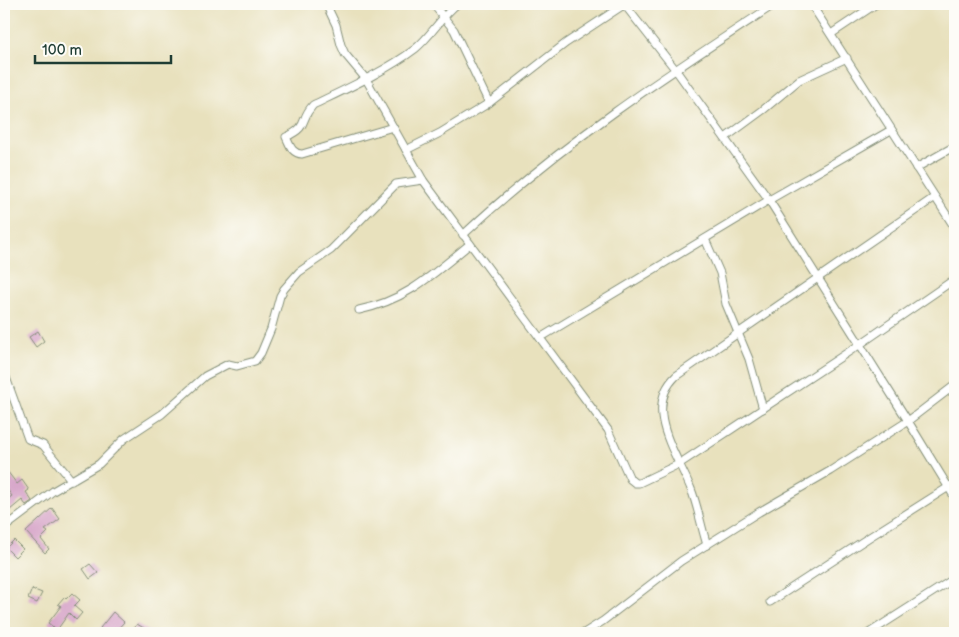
<svg xmlns="http://www.w3.org/2000/svg" width="959" height="637" font-family="'Balsamiq Sans',sans-serif">
	<rect width="100%" height="100%" fill="#fdfcf7"/>
	<filter id="ink" filterUnits="userSpaceOnUse"><feTurbulence type="fractalNoise" baseFrequency=".02" numOctaves="2"/><feDisplacementMap in="SourceGraphic" scale="10" xChannelSelector="R" yChannelSelector="G"/><feConvolveMatrix kernelMatrix="1 2 1 2 8 2 1 2 1" color-interpolation-filters="sRGB"/></filter>
	<filter id="wash" filterUnits="userSpaceOnUse"><feTurbulence type="fractalNoise" baseFrequency=".0096" numOctaves="4" result="noise"/><feDisplacementMap in="SourceGraphic" scale="20" xChannelSelector="R" yChannelSelector="G"/><feGaussianBlur stdDeviation="1.12" result="paint"/><feColorMatrix in="noise" values="0 0 0 0 0 0 0 0 0 0 0 0 0 0 0 0 0 1.4 0 .05"/><feComposite in="paint" operator="in"/></filter>
	<g filter="url(#wash)">
		<rect width="100%" height="100%" fill="#e8e1bd"/>
		<g id="blocks">
			<!-- building -->
			<g fill="#d8a8ca">
				<polygon points="38,331 44,341 36,347 29,337"/>
				<polygon points="4,467 17,484 22,480 29,490 26,492 32,501 26,505 22,500 10,510 4,502 12,496 4,485"/>
				<polygon points="52,508 60,519 45,530 48,532 41,539 49,549 45,553 26,532"/>
				<polygon points="14,540 23,549 15,557 6,548"/>
				<polygon points="90,564 98,573 90,579 83,569"/>
				<polygon points="32,589 42,593 37,603 28,599"/>
				<polygon points="72,593 80,600 74,606 82,613 76,620 69,613 57,630 48,623 61,606 58,604 64,597 66,599"/>
				<polygon points="113,612 124,622 114,633 100,633 103,630 100,628"/>
				<polygon points="137,624 152,633 131,633"/>
			</g>
		</g>
	</g>
	<g filter="url(#ink)">
		<use href="#blocks" fill-opacity="0" stroke="#848f78" stroke-width="1"/>
		<g fill="none" stroke-linecap="round" stroke-linejoin="round">
			<defs>
				<g id="street">
					<polyline points="326,4 336,25 341,45 345,54 366,79 423,180 608,430 630,479 635,483 639,483 679,464 859,345 955,279"/>
					<polyline points="433,4 454,30 489,103"/>
					<polyline points="624,4 675,69 769,200 908,421 955,498"/>
					<polyline points="811,4 955,228"/>
					<polyline points="831,34 876,4"/>
					<path d="M 393,127 L 302,154 C 292,154 290,145 286,137 C 310,126 299,120 313,105 C 346,89 386,71 415,49 C 431,36 441,17 457,4"/>
					<polyline points="725,138 763,110 799,80 847,58"/>
					<polyline points="406,150 440,133 489,103 566,43 625,4"/>
					<polyline points="916,168 955,146"/>
					<path d="M 463,235 C 558,146 666,75 775,4"/>
					<polyline points="705,239 720,273 726,304 749,359 763,409"/>
					<path d="M 359,310 C 407,300 433,274 470,244"/>
					<polyline points="540,338 769,200 891,130"/>
					<polyline points="4,372 28,439 43,445 72,481"/>
					<polyline points="4,528 53,491 99,464 124,439 162,414 205,376 228,364 237,366 255,361 261,353 271,329 280,296 284,289 299,272 331,250 396,184 423,180"/>
					<path d="M 707,545 C 701,526 698,507 691,489 C 677,454 642,409 676,376 L 935,197"/>
					<polyline points="770,602 868,538 955,483"/>
					<polyline points="584,633 603,621 681,561 759,512 830,471 908,421 955,385"/>
					<polyline points="869,633 955,578"/>
				</g>
			</defs>
			<!-- street casing -->
			<use href="#street" stroke="#848f78" stroke-width="9"/>
			<!-- street -->
			<use href="#street" stroke="#fff" stroke-width="7"/>
		</g>
	</g>
	<!-- margin -->
	<rect width="959" height="637" fill="none" stroke="#fdfcf7" stroke-width="20"/>
	<!-- scale -->
	<path d="M35 55v8h136v-8" fill="none" stroke="#1f3d34" stroke-width="2.5"/>
	<text x="42" y="55" font-size="15" fill="#1f3d34" stroke="#fdfcf7" stroke-width="4" paint-order="stroke">100 m</text>
</svg>
